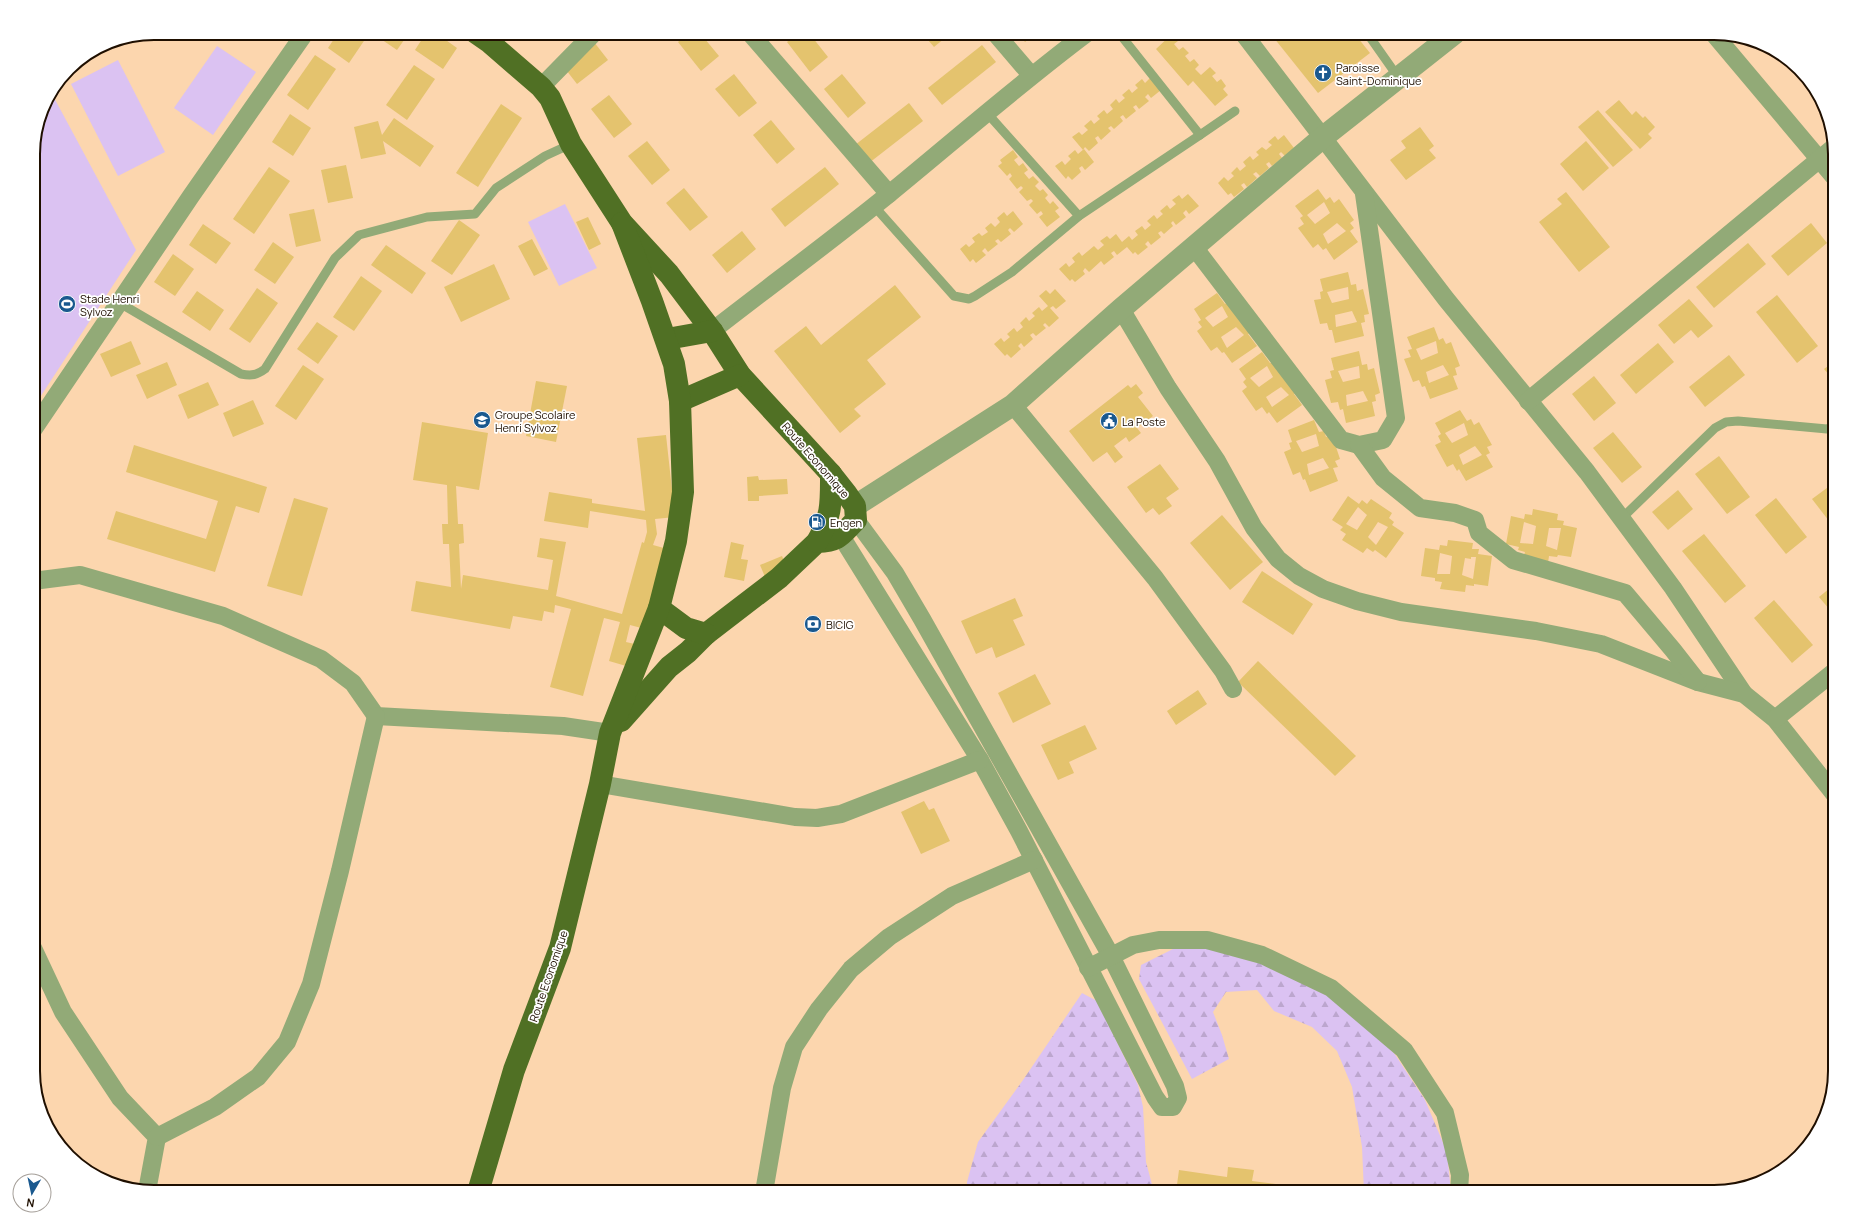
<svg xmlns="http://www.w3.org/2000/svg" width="1868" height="1225" font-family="Manrope,sans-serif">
	<defs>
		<pattern id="forest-firs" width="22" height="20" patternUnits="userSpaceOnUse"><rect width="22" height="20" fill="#dbc2f2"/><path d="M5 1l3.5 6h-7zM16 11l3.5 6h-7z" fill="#bca6ce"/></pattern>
	</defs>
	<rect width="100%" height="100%" fill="#fcd6ae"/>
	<!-- forest -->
	<g fill="url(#forest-firs)">
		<polygon points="1207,947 1238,951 1303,978 1344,1007 1394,1053 1425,1100 1447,1152 1451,1192 1364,1192 1362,1147 1352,1087 1337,1051 1312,1027 1274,1011 1257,990 1226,992 1213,1012 1222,1035 1229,1059 1192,1079 1139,979 1141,965 1173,949"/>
		<polygon points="1082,993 1097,1001 1138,1085 1143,1107 1146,1162 1154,1192 967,1192 967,1182 978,1142 1023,1080"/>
	</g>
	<!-- green -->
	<g fill="#dbc2f2">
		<polygon points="217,46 256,72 213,135 174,108"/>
		<polygon points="118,60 165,152 118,176 71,84"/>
		<polygon points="52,94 136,250 33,408 33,147 42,108"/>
		<polygon points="565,204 597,268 559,286 528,222"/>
	</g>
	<!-- building -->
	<g fill="#e4c36e" fill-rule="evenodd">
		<polygon points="338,33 365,33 368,35 349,63 328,48"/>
		<polygon points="372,33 409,33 397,50"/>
		<polygon points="426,33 436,33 457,48 443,69 415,50"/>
		<polygon points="632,33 644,33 637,39"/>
		<polygon points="689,33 700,33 719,56 701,71 678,42"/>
		<polygon points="798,33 809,33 828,57 810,72 787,42"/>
		<polygon points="922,33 951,33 934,47"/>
		<polygon points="1018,33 1037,33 1025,42"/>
		<polygon points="1270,33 1354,33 1370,53 1318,93"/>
		<polygon points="1172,34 1178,41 1174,44 1179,50 1183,47 1189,53 1185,56 1190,62 1194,59 1199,65 1195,69 1201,75 1210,67 1216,73 1212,76 1217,82 1221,79 1226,86 1223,89 1228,95 1215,106 1193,81 1188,86 1156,49"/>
		<polygon points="594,42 608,60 577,84 563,66"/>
		<polygon points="982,45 996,62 942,105 928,88"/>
		<polygon points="315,55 336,69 308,110 287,95"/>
		<polygon points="414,65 435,79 407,120 386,105"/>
		<polygon points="734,74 757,103 739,117 715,89"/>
		<polygon points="842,74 866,103 848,118 824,89"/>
		<polygon points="1150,78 1161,90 1151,98 1148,94 1145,97 1149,101 1139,109 1136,105 1133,107 1136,111 1126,119 1123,115 1120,117 1123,121 1114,129 1111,126 1108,128 1111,131 1101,140 1098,136 1095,138 1098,143 1089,151 1085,147 1083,150 1072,137 1079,132 1082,135 1088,130 1084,126 1091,120 1094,124 1100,119 1097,116 1104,110 1107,114 1113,109 1110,105 1116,99 1119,103 1125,98 1122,95 1129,89 1132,93 1138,88 1135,85 1142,79 1145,83"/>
		<polygon points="609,95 632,124 614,138 591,109"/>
		<polygon points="1619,100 1632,115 1636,111 1643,118 1645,116 1655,127 1648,134 1652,138 1640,149 1605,112"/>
		<polygon points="909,103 923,121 869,163 855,145"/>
		<polygon points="501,104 522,118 478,187 456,173"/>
		<polygon points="1598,110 1633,150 1613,167 1578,127"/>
		<polygon points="290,114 311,128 293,156 272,142"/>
		<polygon points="394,118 434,146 420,167 383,141 386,154 361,159 354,127 378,121 382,135"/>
		<polygon points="771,120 795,149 777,164 753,135"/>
		<polygon points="1420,127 1434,146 1429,150 1436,158 1406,180 1390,160 1406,148 1401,141"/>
		<polygon points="1284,135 1294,148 1285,156 1281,152 1279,154 1282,158 1272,166 1269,162 1266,164 1269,168 1260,176 1256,172 1253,174 1257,178 1247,187 1244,183 1241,185 1244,189 1234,197 1231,193 1228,195 1218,183 1224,177 1228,181 1234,176 1231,173 1237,167 1240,171 1246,166 1243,162 1250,156 1253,160 1259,155 1256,152 1262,147 1266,150 1272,145 1268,142 1275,136 1278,140"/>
		<polygon points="647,141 670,170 652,185 628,156"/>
		<polygon points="1586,141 1609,168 1583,191 1560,164"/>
		<polygon points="1084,149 1094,162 1085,170 1082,166 1079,168 1081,172 1072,180 1068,176 1066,179 1055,166 1062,161 1065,165 1071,159 1068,156 1075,150 1078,154"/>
		<polygon points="1013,150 1018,157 1014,160 1019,166 1023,163 1028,170 1024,173 1029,179 1033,176 1039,182 1035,186 1040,191 1043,189 1048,195 1045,198 1050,204 1053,201 1059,208 1055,211 1060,217 1047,227 1039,217 1043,214 1041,211 1037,214 1029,205 1033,201 1031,199 1027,201 1019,192 1023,188 1021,186 1017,189 1009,179 1012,176 1010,173 1007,176 998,166 1002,163 1000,160"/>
		<polygon points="346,165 353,198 328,203 321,170"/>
		<polygon points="269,167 290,181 254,234 233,219"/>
		<polygon points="825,167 839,184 785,227 771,209"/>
		<polygon points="684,188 708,217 690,231 666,203"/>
		<path d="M 1318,189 L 1326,200 L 1330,197 L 1334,203 L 1339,199 L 1354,220 L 1350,223 L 1354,228 L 1350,231 L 1358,242 L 1334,260 L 1326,248 L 1323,250 L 1318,244 L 1313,248 L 1298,228 L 1304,224 L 1300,218 L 1303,216 L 1295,206 ZM 1324,202 L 1330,213 L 1315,224 L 1307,215 ZM 1337,223 L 1346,231 L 1328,244 L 1323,234 Z"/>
		<polygon points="1566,192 1610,247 1579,272 1539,222 1562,204 1557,199"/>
		<polygon points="1188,194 1199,206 1189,214 1186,210 1183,213 1186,217 1176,225 1173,221 1171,223 1173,226 1164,234 1161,231 1158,233 1161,237 1151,245 1148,241 1145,244 1148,247 1138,255 1135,252 1133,254 1127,247 1117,255 1114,251 1111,253 1114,257 1104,265 1101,261 1089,272 1085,268 1083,271 1085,274 1075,282 1072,279 1070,281 1059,269 1066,263 1069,267 1075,262 1072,258 1079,252 1082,256 1094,246 1098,250 1104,245 1100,241 1107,236 1110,239 1116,234 1122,242 1129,236 1132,240 1138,235 1135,231 1142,226 1145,230 1151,225 1147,221 1154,215 1157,219 1163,214 1160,211 1167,205 1170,209 1176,204 1172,200 1179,195 1182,199"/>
		<polygon points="314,209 321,241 296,247 289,214"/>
		<polygon points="1013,211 1023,224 1014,232 1010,228 1008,230 1011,234 1001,242 998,239 995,241 998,244 988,252 985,248 982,251 986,255 976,263 973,259 970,262 960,249 966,244 969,247 975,242 972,238 979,233 982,236 988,232 985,228 991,223 995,227 1000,222 997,218 1004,212 1007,216"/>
		<polygon points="588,217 601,244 589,250 576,222"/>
		<polygon points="459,220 480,235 452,275 431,261"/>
		<polygon points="1811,223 1827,243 1788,276 1771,256"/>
		<polygon points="203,224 231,243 216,264 189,245"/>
		<polygon points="742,231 756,249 727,273 712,255"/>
		<polygon points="532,239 548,269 534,276 518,246"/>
		<polygon points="273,242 294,257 275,284 254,270"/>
		<polygon points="1748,243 1766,264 1714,308 1696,287"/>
		<polygon points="386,245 426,273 412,294 371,265"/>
		<polygon points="173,254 194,269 175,296 154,282"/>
		<polygon points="494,264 510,299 461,322 444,287"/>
		<path d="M 1348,272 L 1351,285 L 1356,284 L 1357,291 L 1363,289 L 1369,314 L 1364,315 L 1365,322 L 1361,323 L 1364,336 L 1335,343 L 1332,330 L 1329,330 L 1327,323 L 1320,324 L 1314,300 L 1321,299 L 1320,292 L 1323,291 L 1320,279 ZM 1348,287 L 1349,299 L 1332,303 L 1327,292 ZM 1352,311 L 1357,322 L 1336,327 L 1335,315 Z"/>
		<polygon points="361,276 382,291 354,331 333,317"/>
		<polygon points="895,285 921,317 867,360 886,384 854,409 861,416 840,433 774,351 806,326 821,345"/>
		<polygon points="257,288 278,303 250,343 229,329"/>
		<polygon points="1055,289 1066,301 1056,309 1053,306 1050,308 1059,318 1049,327 1045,323 1043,325 1046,328 1036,336 1033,333 1030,335 1033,339 1024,347 1021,343 1018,346 1021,349 1011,358 1007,354 1005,356 994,344 1001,338 1004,342 1010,337 1007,334 1014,328 1017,332 1023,327 1020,323 1026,317 1029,321 1035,316 1032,313 1039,307 1042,311 1048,306 1039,296 1046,290 1050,294"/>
		<polygon points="197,291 224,310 210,331 182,312"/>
		<path d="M 1217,293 L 1225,304 L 1229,301 L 1252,332 L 1248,334 L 1257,346 L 1232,363 L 1224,352 L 1222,353 L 1217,347 L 1211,351 L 1197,331 L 1202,327 L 1198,322 L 1201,320 L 1194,309 ZM 1222,306 L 1228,317 L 1213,327 L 1205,318 ZM 1236,327 L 1244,335 L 1227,348 L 1221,337 Z"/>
		<polygon points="1777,295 1818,346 1797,363 1756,312"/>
		<polygon points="1689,299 1713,326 1698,338 1691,330 1674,344 1658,325"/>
		<polygon points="317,322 338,336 318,364 297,349"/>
		<path d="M 1434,327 L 1439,340 L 1443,338 L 1446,344 L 1451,342 L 1460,366 L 1455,368 L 1457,375 L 1453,376 L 1458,389 L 1430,399 L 1425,386 L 1422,387 L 1419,380 L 1413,382 L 1404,359 L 1411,357 L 1408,350 L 1412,349 L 1407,337 ZM 1436,341 L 1438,353 L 1421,360 L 1416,349 ZM 1443,365 L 1449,375 L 1429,383 L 1426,372 Z"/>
		<polygon points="131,341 141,364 111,377 100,354"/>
		<polygon points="1658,343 1674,362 1636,394 1620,375"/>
		<path d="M 1359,351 L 1362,365 L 1367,364 L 1368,370 L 1374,368 L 1380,393 L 1375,395 L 1376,401 L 1372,402 L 1375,416 L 1346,423 L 1343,409 L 1340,410 L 1338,402 L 1331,403 L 1325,380 L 1332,378 L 1330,371 L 1334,370 L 1331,358 ZM 1359,366 L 1360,378 L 1343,382 L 1338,371 ZM 1363,391 L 1368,401 L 1347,406 L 1346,395 Z"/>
		<path d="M 1262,352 L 1270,363 L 1274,361 L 1297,392 L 1294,394 L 1302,405 L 1277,423 L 1269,412 L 1267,414 L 1262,407 L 1256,411 L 1242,391 L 1247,387 L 1243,382 L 1246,379 L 1239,369 ZM 1267,366 L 1273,377 L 1259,387 L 1250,378 ZM 1281,387 L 1289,395 L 1272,407 L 1266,397 Z"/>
		<polygon points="1729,355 1745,375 1705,407 1689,387"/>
		<polygon points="1835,361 1835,382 1824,369"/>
		<polygon points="167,362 177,385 147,399 136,375"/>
		<polygon points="303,365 324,379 296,420 275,406"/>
		<polygon points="1594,376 1616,403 1594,421 1572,394"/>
		<polygon points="536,381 567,386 556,442 526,436"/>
		<polygon points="208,382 219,405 188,419 178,395"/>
		<polygon points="1136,384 1143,393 1138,397 1153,416 1137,428 1141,433 1129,442 1126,437 1114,446 1123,457 1115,463 1107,452 1093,462 1069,431 1128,385 1131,388"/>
		<polygon points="253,400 264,424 233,437 223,413"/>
		<path d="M 1460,410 L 1467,421 L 1471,419 L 1474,425 L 1479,422 L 1492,445 L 1487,447 L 1490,453 L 1486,455 L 1493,467 L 1466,481 L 1459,469 L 1457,471 L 1453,464 L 1447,467 L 1435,445 L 1441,442 L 1438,436 L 1441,434 L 1435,423 ZM 1464,423 L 1468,435 L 1452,443 L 1445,433 ZM 1475,446 L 1482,455 L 1463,465 L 1459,455 Z"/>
		<path d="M 1314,420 L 1319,432 L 1324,431 L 1326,437 L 1332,435 L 1340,459 L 1335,461 L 1338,467 L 1333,468 L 1338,481 L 1310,492 L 1305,479 L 1303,480 L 1300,472 L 1293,475 L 1284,452 L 1291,449 L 1289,443 L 1292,442 L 1288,430 ZM 1316,434 L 1319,446 L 1302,452 L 1296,441 ZM 1323,458 L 1329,468 L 1309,475 L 1307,464 Z"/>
		<polygon points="422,422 488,433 479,490 456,486 458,524 463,524 464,543 459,544 461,589 463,575 548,590 553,560 537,557 540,538 566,542 556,596 622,614 642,542 644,543 647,532 646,520 590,511 588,528 544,521 549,492 592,499 592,503 645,511 637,438 666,435 675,517 655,519 657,534 653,545 671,550 649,630 630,625 626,642 639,645 633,668 609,661 620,622 604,618 583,696 550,687 571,609 555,605 554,613 544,611 542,621 513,616 510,629 411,611 416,581 451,587 449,544 443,544 442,524 448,524 447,485 413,480"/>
		<polygon points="1613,432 1642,467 1622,483 1593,448"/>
		<polygon points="134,445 267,487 259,513 236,506 215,572 107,539 116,511 206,539 218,501 126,472"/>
		<polygon points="1719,456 1750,497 1727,514 1695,474"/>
		<polygon points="1160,464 1179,489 1166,498 1172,506 1159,515 1153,508 1146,513 1127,487"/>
		<polygon points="758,476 759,480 787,479 788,494 759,496 759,501 748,501 747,477"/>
		<polygon points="1835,482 1835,517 1829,521 1812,499"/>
		<polygon points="1678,490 1693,509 1668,530 1652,512"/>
		<path d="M 1348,496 L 1359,504 L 1362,500 L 1367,504 L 1371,499 L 1392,513 L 1389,518 L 1394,522 L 1392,525 L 1404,533 L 1386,558 L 1375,550 L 1373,552 L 1367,548 L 1363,553 L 1342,540 L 1346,534 L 1340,530 L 1343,527 L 1332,520 ZM 1358,507 L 1367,515 L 1357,530 L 1346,524 ZM 1378,522 L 1388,527 L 1376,545 L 1368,537 Z"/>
		<polygon points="294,498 328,508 302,596 267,586"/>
		<polygon points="1776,498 1807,537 1786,554 1755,515"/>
		<path d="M 1533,509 L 1558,514 L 1557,520 L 1564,521 L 1563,525 L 1577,528 L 1571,557 L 1558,555 L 1557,557 L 1549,556 L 1548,563 L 1523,558 L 1525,552 L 1518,550 L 1519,547 L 1506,544 L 1511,516 L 1524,519 L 1525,514 L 1532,515 ZM 1524,522 L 1536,526 L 1533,544 L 1520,543 ZM 1549,528 L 1561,528 L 1557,550 L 1546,546 Z"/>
		<polygon points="1222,515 1263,562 1230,590 1190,543"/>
		<polygon points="1704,534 1746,586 1725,603 1682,551"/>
		<path d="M 1448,540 L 1473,543 L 1472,549 L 1479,549 L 1478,554 L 1492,556 L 1488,586 L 1474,584 L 1474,586 L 1466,585 L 1465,592 L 1440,589 L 1442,582 L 1435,581 L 1435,578 L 1421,576 L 1425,548 L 1439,550 L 1440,545 L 1447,546 ZM 1440,553 L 1452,556 L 1450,574 L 1437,574 ZM 1471,557 L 1476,557 L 1473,579 L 1462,575 L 1465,558 L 1471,559 Z"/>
		<polygon points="731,542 744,545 741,559 748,560 744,581 724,577"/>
		<polygon points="782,556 787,568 765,577 760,565"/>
		<polygon points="1262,571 1313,604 1293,635 1242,602"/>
		<polygon points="1835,584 1835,616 1819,597"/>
		<polygon points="1015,598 1023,616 1013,620 1025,645 996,658 992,647 976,654 961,621"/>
		<polygon points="1774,600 1813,645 1792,663 1754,618"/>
		<polygon points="1258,661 1356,756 1335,776 1238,682"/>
		<polygon points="1035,674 1051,704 1013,723 998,693"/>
		<polygon points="1198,690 1207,704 1176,725 1167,711"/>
		<polygon points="1085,725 1097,749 1069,762 1074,773 1058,780 1041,745"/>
		<polygon points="924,801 929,810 934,808 950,841 921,854 901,812"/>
		<polygon points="1228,1167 1254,1170 1252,1181 1291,1186 1290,1192 1176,1192 1179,1170 1227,1177"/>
	</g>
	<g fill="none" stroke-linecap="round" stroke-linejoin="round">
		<!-- service -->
		<g stroke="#92aa77" stroke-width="9">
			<polyline points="1119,33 1200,135 1235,111"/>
			<polyline points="1367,33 1398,77"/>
			<polyline points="987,113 1079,216"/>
			<polyline points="874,206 954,296 969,299 975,296 1012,272 1079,216 1200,135"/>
			<path d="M 118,302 L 241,374 C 252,376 257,375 265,369 L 335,258 L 359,235 L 427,217 L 475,214 L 496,188 L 545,156 L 571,144"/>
			<polyline points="1621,519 1715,428 1726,422 1738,421 1827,429 1835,426"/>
		</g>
		<!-- minor -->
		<g stroke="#92aa77" stroke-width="18">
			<polyline points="750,33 889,194"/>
			<polyline points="995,33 1031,75"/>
			<polyline points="1243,33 1446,299 1587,472 1673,588 1744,694"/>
			<polyline points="1713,33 1835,178"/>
			<polyline points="541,87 594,33"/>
			<polyline points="1194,247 1341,440 1359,445 1383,440 1396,418 1364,194"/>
			<polyline points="1121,309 1168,388 1217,461 1254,528 1278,559 1299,576 1323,589 1357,601 1401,612 1536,631 1601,644 1698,682 1744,694 1775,719 1835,795"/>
			<path d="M 712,331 C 771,285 831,241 889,194 C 955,140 1019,84 1087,33"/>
			<polyline points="1528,401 1833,148"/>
			<polyline points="1013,405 1155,578 1223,671 1233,689"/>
			<polyline points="33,430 191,196 305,33"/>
			<polyline points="1359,445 1383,478 1420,508 1455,513 1475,520 1479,533 1513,560 1625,593 1673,650 1698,682"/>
			<polyline points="841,536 980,760 1019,831 1155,1097 1162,1107 1173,1107 1178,1098 1175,1086 1111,956 922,619 895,573 856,520"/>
			<polyline points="33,581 80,575 223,616 321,659 353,683 376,716 563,726 610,733"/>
			<polyline points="1775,719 1835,671"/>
			<polyline points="600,784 795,817 817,818 841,814 980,760"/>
			<polyline points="33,948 63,1012 120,1098 157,1137 147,1191"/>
			<polyline points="1088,968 1133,945 1159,940 1207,940 1262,955 1331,988 1404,1050 1445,1113 1460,1175 1459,1192"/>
			<polyline points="157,1137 215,1107 258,1077 287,1042 311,984 340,871 376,716"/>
			<polyline points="764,1192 782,1088 794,1047 819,1009 851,969 889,937 952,896 1034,860"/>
		</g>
		<!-- tertiary -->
		<polyline stroke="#92aa77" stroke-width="22" points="855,506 1013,405 1121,309 1322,138 1455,33"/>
		<!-- trunk -->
		<g stroke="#507024" stroke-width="22">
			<path d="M 476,33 L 489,42 L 541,87 L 550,98 L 571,144 L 622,223 L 669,274 L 712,331 L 740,375 L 831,474 L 846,493 L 855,506 L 856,520 C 841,535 840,541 817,542 L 779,578 L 706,634 L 688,652 L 669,667 L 621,721"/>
			<polyline points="667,339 712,331"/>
			<polyline points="680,401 740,375"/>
			<path d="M 817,542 C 832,515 831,504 831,474"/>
			<polyline points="659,608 686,628 706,634"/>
			<polyline points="478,1192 514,1070 560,948 600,784 610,733 659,608 676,541 683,492 680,401 674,364 652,301 622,223"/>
		</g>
	</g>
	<!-- icons -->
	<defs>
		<symbol id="church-disc" viewBox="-11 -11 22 22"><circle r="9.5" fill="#1a598f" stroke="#fff"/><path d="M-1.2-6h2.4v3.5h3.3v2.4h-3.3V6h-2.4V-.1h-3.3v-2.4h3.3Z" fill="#fff"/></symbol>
		<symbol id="stadium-disc" viewBox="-11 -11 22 22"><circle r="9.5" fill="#1a598f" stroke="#fff"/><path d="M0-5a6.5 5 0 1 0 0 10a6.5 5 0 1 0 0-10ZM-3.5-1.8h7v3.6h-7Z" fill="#fff"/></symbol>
		<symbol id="school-disc" viewBox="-11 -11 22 22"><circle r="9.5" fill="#1a598f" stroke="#fff"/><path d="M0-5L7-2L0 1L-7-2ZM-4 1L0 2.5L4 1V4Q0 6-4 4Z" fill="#fff"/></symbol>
		<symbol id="civic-disc" viewBox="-11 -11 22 22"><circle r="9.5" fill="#1a598f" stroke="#fff"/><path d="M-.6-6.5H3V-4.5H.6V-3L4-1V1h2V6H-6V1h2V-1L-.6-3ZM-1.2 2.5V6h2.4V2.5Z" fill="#fff"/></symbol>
		<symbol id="fuel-disc" viewBox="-11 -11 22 22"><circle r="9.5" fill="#1a598f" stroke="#fff"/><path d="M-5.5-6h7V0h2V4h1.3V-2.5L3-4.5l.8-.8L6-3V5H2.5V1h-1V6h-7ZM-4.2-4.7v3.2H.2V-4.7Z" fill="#fff"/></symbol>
		<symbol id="bank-disc" viewBox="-11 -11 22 22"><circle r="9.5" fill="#1a598f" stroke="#fff"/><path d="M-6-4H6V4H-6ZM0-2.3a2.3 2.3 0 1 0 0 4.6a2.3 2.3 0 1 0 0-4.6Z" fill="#fff"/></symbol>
	</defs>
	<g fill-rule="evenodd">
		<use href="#church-disc" x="1313" y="63" width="20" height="20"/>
		<use href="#stadium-disc" x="57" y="294" width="20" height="20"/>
		<use href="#school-disc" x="472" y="410" width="20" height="20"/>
		<use href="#civic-disc" x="1099" y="411" width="20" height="20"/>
		<use href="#fuel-disc" x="807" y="512" width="20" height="20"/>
		<use href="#bank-disc" x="803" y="614" width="20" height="20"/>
	</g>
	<g text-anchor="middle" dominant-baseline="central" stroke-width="3.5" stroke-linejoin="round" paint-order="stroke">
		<!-- poi labels -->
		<g font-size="11" fill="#1f0f00" stroke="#fff" text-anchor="start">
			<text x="1336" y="67">Paroisse<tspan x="1336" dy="13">Saint-Dominique</tspan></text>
			<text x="80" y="298">Stade Henri<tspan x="80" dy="13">Sylvoz</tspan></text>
			<text x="495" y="414">Groupe Scolaire<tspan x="495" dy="13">Henri Sylvoz</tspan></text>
			<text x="1122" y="421">La Poste</text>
			<text x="830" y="522">Engen</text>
			<text x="826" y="624">BICIG</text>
		</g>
		<!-- street labels -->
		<g font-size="11" fill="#1f0f00" stroke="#fff">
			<text transform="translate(816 460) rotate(49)">Route Economique</text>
			<text transform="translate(548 976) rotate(-71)">Route Economique</text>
		</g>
	</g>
	<!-- crop -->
	<path d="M0 0H1868V1225H0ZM154 40H1714A114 114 0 0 1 1828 154V1071A114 114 0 0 1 1714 1185H154A114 114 0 0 1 40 1071V154A114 114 0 0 1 154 40Z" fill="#fff" fill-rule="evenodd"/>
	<path fill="none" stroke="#1f0f00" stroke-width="2" d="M154 40H1714A114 114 0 0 1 1828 154V1071A114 114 0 0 1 1714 1185H154A114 114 0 0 1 40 1071V154A114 114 0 0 1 154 40Z"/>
	<!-- north arrow -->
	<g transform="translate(32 1193) rotate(189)"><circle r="19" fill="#ffffff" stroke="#a59f99"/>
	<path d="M0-3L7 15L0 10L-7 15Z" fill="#1a598f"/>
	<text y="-6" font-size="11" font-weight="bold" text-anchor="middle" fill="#1f0f00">N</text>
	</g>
</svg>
